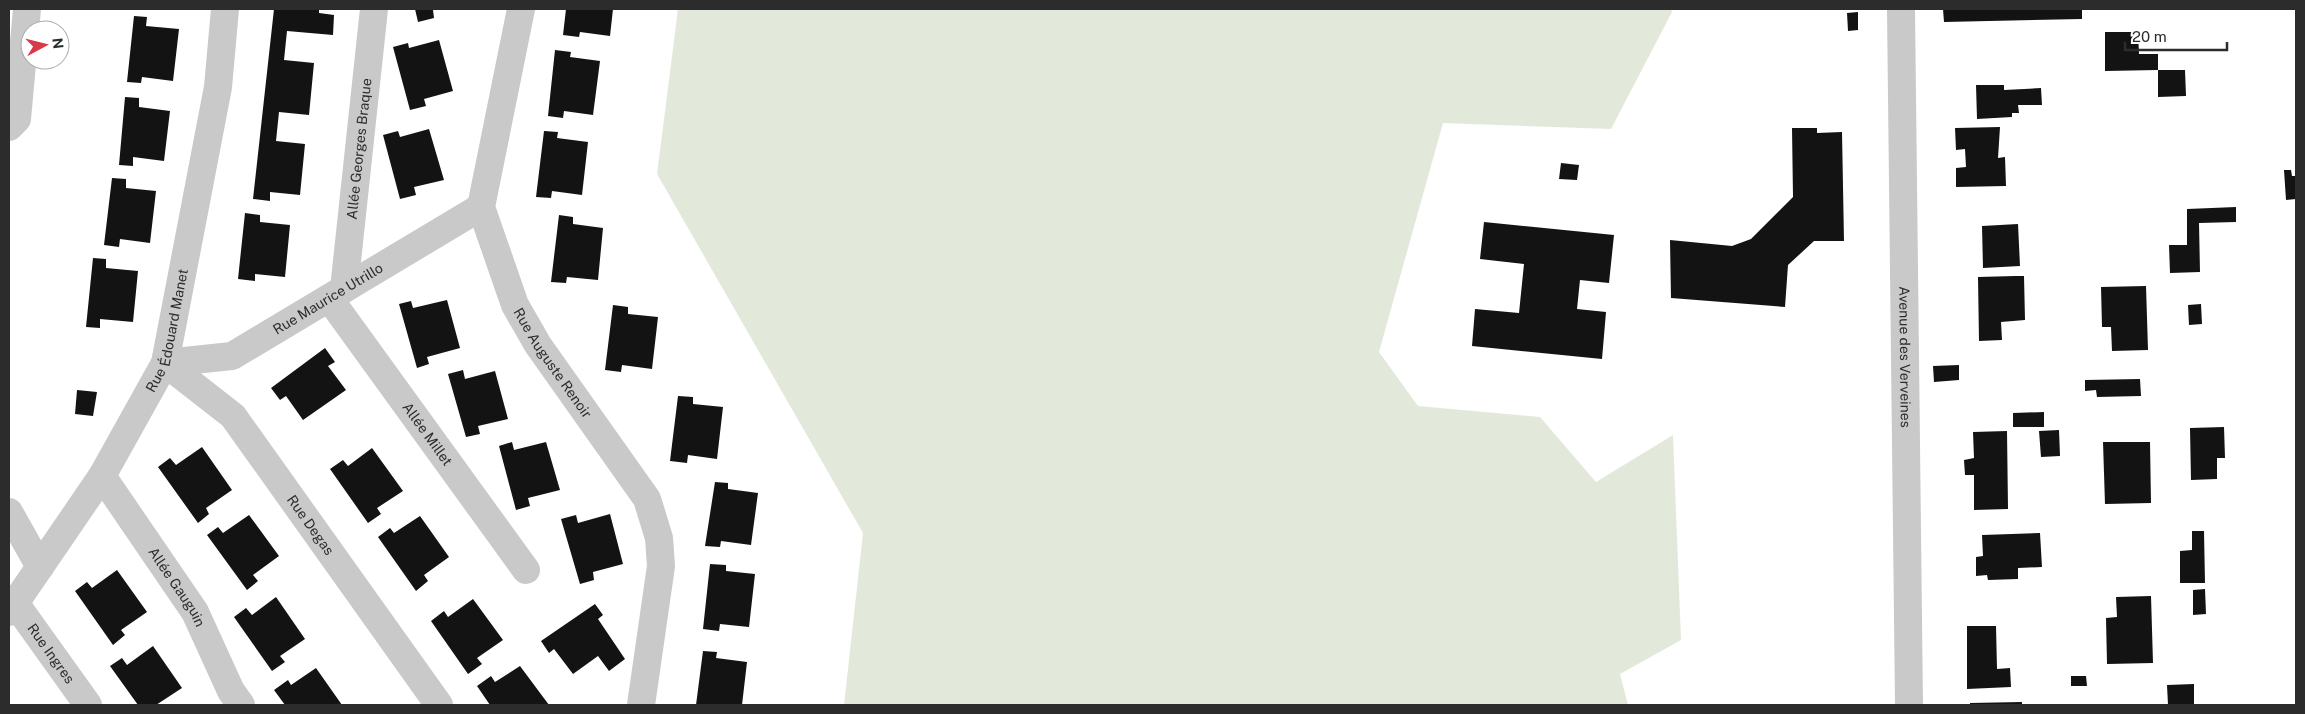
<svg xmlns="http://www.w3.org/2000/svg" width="2305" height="714" font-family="'Public Sans',sans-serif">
	<rect width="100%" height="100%" fill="#fff"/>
	<!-- green -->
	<polygon fill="#e3e9da" points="678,9 1671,9 1672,12 1611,129 1443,123 1379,352 1418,406 1540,417 1596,482 1673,435 1681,640 1620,674 1628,705 844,705 863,533 657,174"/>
	<!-- building -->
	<g fill="#131313">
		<polygon points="274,9 319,9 319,13 334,15 333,35 287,31 284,60 314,63 309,115 279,112 276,141 305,144 300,195 270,192 270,201 253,199"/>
		<polygon points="415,9 437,9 433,10 434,18 418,22"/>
		<polygon points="566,9 613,9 610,36 580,32 579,37 563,35"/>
		<polygon points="1943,9 2082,9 2082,19 1944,22"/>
		<polygon points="1858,12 1858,30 1848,31 1847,13"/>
		<polygon points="134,16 147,17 146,26 179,29 173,81 142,77 141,83 127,82"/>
		<polygon points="2105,32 2138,32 2139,54 2158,54 2158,70 2105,71"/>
		<polygon points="439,40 453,91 424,99 426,106 410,110 393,47 408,43 409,48"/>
		<polygon points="555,50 571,52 570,57 600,61 593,115 564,111 563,118 548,116"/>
		<polygon points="2158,70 2185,70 2186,96 2158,97"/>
		<polygon points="1976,85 2004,85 2004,90 2041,88 2042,105 2018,105 2019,113 2012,113 2012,117 1977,119"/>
		<polygon points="125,97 139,98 139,107 170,111 164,161 133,157 133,166 119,165"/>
		<polygon points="2000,127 1998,158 2005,157 2006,186 1956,187 1956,168 1966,167 1965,149 1956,150 1955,128"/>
		<polygon points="1792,128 1817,128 1817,133 1842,132 1844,241 1814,241 1788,265 1785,307 1671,298 1670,240 1732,246 1751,239 1793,197"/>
		<polygon points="429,129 444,180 414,187 416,195 400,199 383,135 398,131 400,137"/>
		<polygon points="544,131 558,132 557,138 588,142 582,195 552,191 551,198 536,197"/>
		<polygon points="1561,163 1579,165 1577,180 1559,179"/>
		<polygon points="2284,170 2291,170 2292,176 2296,176 2296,199 2286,200"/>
		<polygon points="112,178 126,179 126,188 156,191 150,243 120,239 119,247 104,245"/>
		<polygon points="2236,207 2236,222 2199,223 2200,272 2170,273 2169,245 2187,245 2187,209"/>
		<polygon points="245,213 260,215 260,222 290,225 285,277 255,274 255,281 238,279"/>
		<polygon points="559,215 573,217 573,224 603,228 598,280 567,277 566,283 551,282"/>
		<polygon points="1484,222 1614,235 1609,283 1580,280 1577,309 1606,312 1602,359 1472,346 1475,309 1519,313 1524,264 1480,259"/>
		<polygon points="2018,224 2020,266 1983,268 1982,226"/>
		<polygon points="93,258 106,259 106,268 138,271 133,322 100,319 100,328 86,327"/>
		<polygon points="2015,276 2024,276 2025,320 2001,322 2002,340 1979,341 1978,277"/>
		<polygon points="2146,286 2148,350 2112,351 2111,327 2102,327 2101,287"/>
		<polygon points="447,300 460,348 427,357 429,364 417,368 399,304 411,301 413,308"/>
		<polygon points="2201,304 2202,324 2189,325 2188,305"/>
		<polygon points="613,305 628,307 628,314 658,317 652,369 622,365 621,372 605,370"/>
		<polygon points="325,348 335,362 328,366 346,390 303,420 286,396 280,400 271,388"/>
		<polygon points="1959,365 1959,380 1934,382 1933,366"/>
		<polygon points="463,370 465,379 495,371 508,419 478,426 480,434 466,437 448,374"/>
		<polygon points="2140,379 2141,396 2097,397 2096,390 2085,391 2085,380"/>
		<polygon points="77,390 97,392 93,416 75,414"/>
		<polygon points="678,396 693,397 693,404 723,407 717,459 688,455 687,463 670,461"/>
		<polygon points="2044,412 2044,427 2013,427 2013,413"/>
		<polygon points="2224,427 2225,458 2217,458 2217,479 2191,480 2190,428"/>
		<polygon points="2059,430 2060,456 2041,457 2039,431"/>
		<polygon points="2007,431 2008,509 1974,510 1974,475 1965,475 1964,460 1974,458 1973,432"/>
		<polygon points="512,442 514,450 546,442 560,490 528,498 530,506 516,510 499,446"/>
		<polygon points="2103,442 2150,442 2151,503 2105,504"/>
		<polygon points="202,447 232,490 206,508 209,514 198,523 158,467 170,458 176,465"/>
		<polygon points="372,448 403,491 377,508 381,514 368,523 330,469 343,460 348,466"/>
		<polygon points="715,482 728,483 728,489 758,493 751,545 721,541 720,547 705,546"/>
		<polygon points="610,514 623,564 593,572 594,580 580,584 561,519 576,515 578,523"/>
		<polygon points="249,515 279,556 253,575 258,581 247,590 207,535 218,527 223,533"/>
		<polygon points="420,516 449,557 424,575 428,581 416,591 378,537 390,528 394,533"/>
		<polygon points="2192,531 2204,531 2205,583 2180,583 2180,551 2192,550"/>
		<polygon points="2040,533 2042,567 2018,568 2018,579 1988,580 1987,575 1976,576 1976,557 1983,556 1982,535"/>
		<polygon points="710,564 726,565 726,571 755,574 749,627 720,624 719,631 703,629"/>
		<polygon points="117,570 147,612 121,630 125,635 113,645 75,591 87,582 92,588"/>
		<polygon points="2205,589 2206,614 2193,615 2193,590"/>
		<polygon points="2151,596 2153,663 2107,664 2106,618 2117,617 2116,597"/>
		<polygon points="276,597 305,639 280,656 285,662 272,671 234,617 246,608 252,615"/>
		<polygon points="473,599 503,640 477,658 482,664 468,674 431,621 444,611 448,617"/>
		<polygon points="595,604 603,615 598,619 625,659 609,671 598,656 573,674 554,649 549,653 541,641"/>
		<polygon points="1967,626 1996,626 1997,669 2010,668 2011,687 1967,689"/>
		<polygon points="153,646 182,688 156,705 138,705 110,666 122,658 127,665"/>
		<polygon points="703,651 717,652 716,658 747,662 742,705 696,705"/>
		<polygon points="520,666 549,705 490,705 477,686 491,676 495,682"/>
		<polygon points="316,668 342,705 285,705 274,690 288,680 291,685"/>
		<polygon points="2071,676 2086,676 2087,686 2071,686"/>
		<polygon points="2194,684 2194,705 2168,705 2167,685"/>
		<polygon points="2022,702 2022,705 1970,705 1970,703"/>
	</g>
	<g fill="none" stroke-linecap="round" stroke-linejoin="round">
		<!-- minor -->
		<g stroke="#c9c9c9" stroke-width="28">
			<path id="s1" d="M 521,9 L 481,207 L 515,305 L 538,345 L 647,499 L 659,538 L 661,566 L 641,705"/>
			<path id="s2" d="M 1901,9 L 1909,705"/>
			<polyline points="9,127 17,119 27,9"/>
			<path id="s3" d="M 344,289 L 374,9"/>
			<path id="s4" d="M 329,298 L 526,570"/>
			<path id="s5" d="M 165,363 L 233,416 L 439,705"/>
			<path id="s6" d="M 165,363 L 232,356 L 481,207"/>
			<path id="s7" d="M 102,476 L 195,612 L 231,691 L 241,705"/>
			<polyline points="9,512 40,567"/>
			<path id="s8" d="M 15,603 L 88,705"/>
			<path id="s9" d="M 9,612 L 102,476 L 165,363 L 218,87 L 225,9"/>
		</g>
	</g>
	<g text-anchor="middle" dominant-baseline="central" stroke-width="5" stroke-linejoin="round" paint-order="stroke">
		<!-- street labels -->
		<g font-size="14" fill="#2c2c2c" stroke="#fff">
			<text stroke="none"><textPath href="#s3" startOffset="141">Allée Georges Braque</textPath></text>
			<text stroke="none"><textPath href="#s6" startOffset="179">Rue Maurice Utrillo</textPath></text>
			<text stroke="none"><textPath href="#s9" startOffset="326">Rue Édouard Manet</textPath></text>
			<text stroke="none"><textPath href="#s2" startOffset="348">Avenue des Verveines</textPath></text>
			<text stroke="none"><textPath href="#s1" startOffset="375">Rue Auguste Renoir</textPath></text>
			<text stroke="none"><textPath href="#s4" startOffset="168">Allée Millet</textPath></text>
			<text stroke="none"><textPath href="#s5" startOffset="220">Rue Degas</textPath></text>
			<text stroke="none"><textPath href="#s7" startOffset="134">Allée Gauguin</textPath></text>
			<text stroke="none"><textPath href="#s8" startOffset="62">Rue Ingres</textPath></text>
		</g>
	</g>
	<!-- border -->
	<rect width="2305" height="714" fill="none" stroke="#2c2c2c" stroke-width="20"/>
	<!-- north arrow -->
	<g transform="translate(45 45) rotate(83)"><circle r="24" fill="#ffffff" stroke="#ababab"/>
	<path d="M0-4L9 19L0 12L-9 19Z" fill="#d93848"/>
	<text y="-8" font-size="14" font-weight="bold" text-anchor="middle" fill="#2c2c2c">N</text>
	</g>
	<!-- scale -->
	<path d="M2125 42v8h102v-8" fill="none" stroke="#2c2c2c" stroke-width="2.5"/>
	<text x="2132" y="42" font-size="15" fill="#2c2c2c" stroke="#ffffff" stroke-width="4" paint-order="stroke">20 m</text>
</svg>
